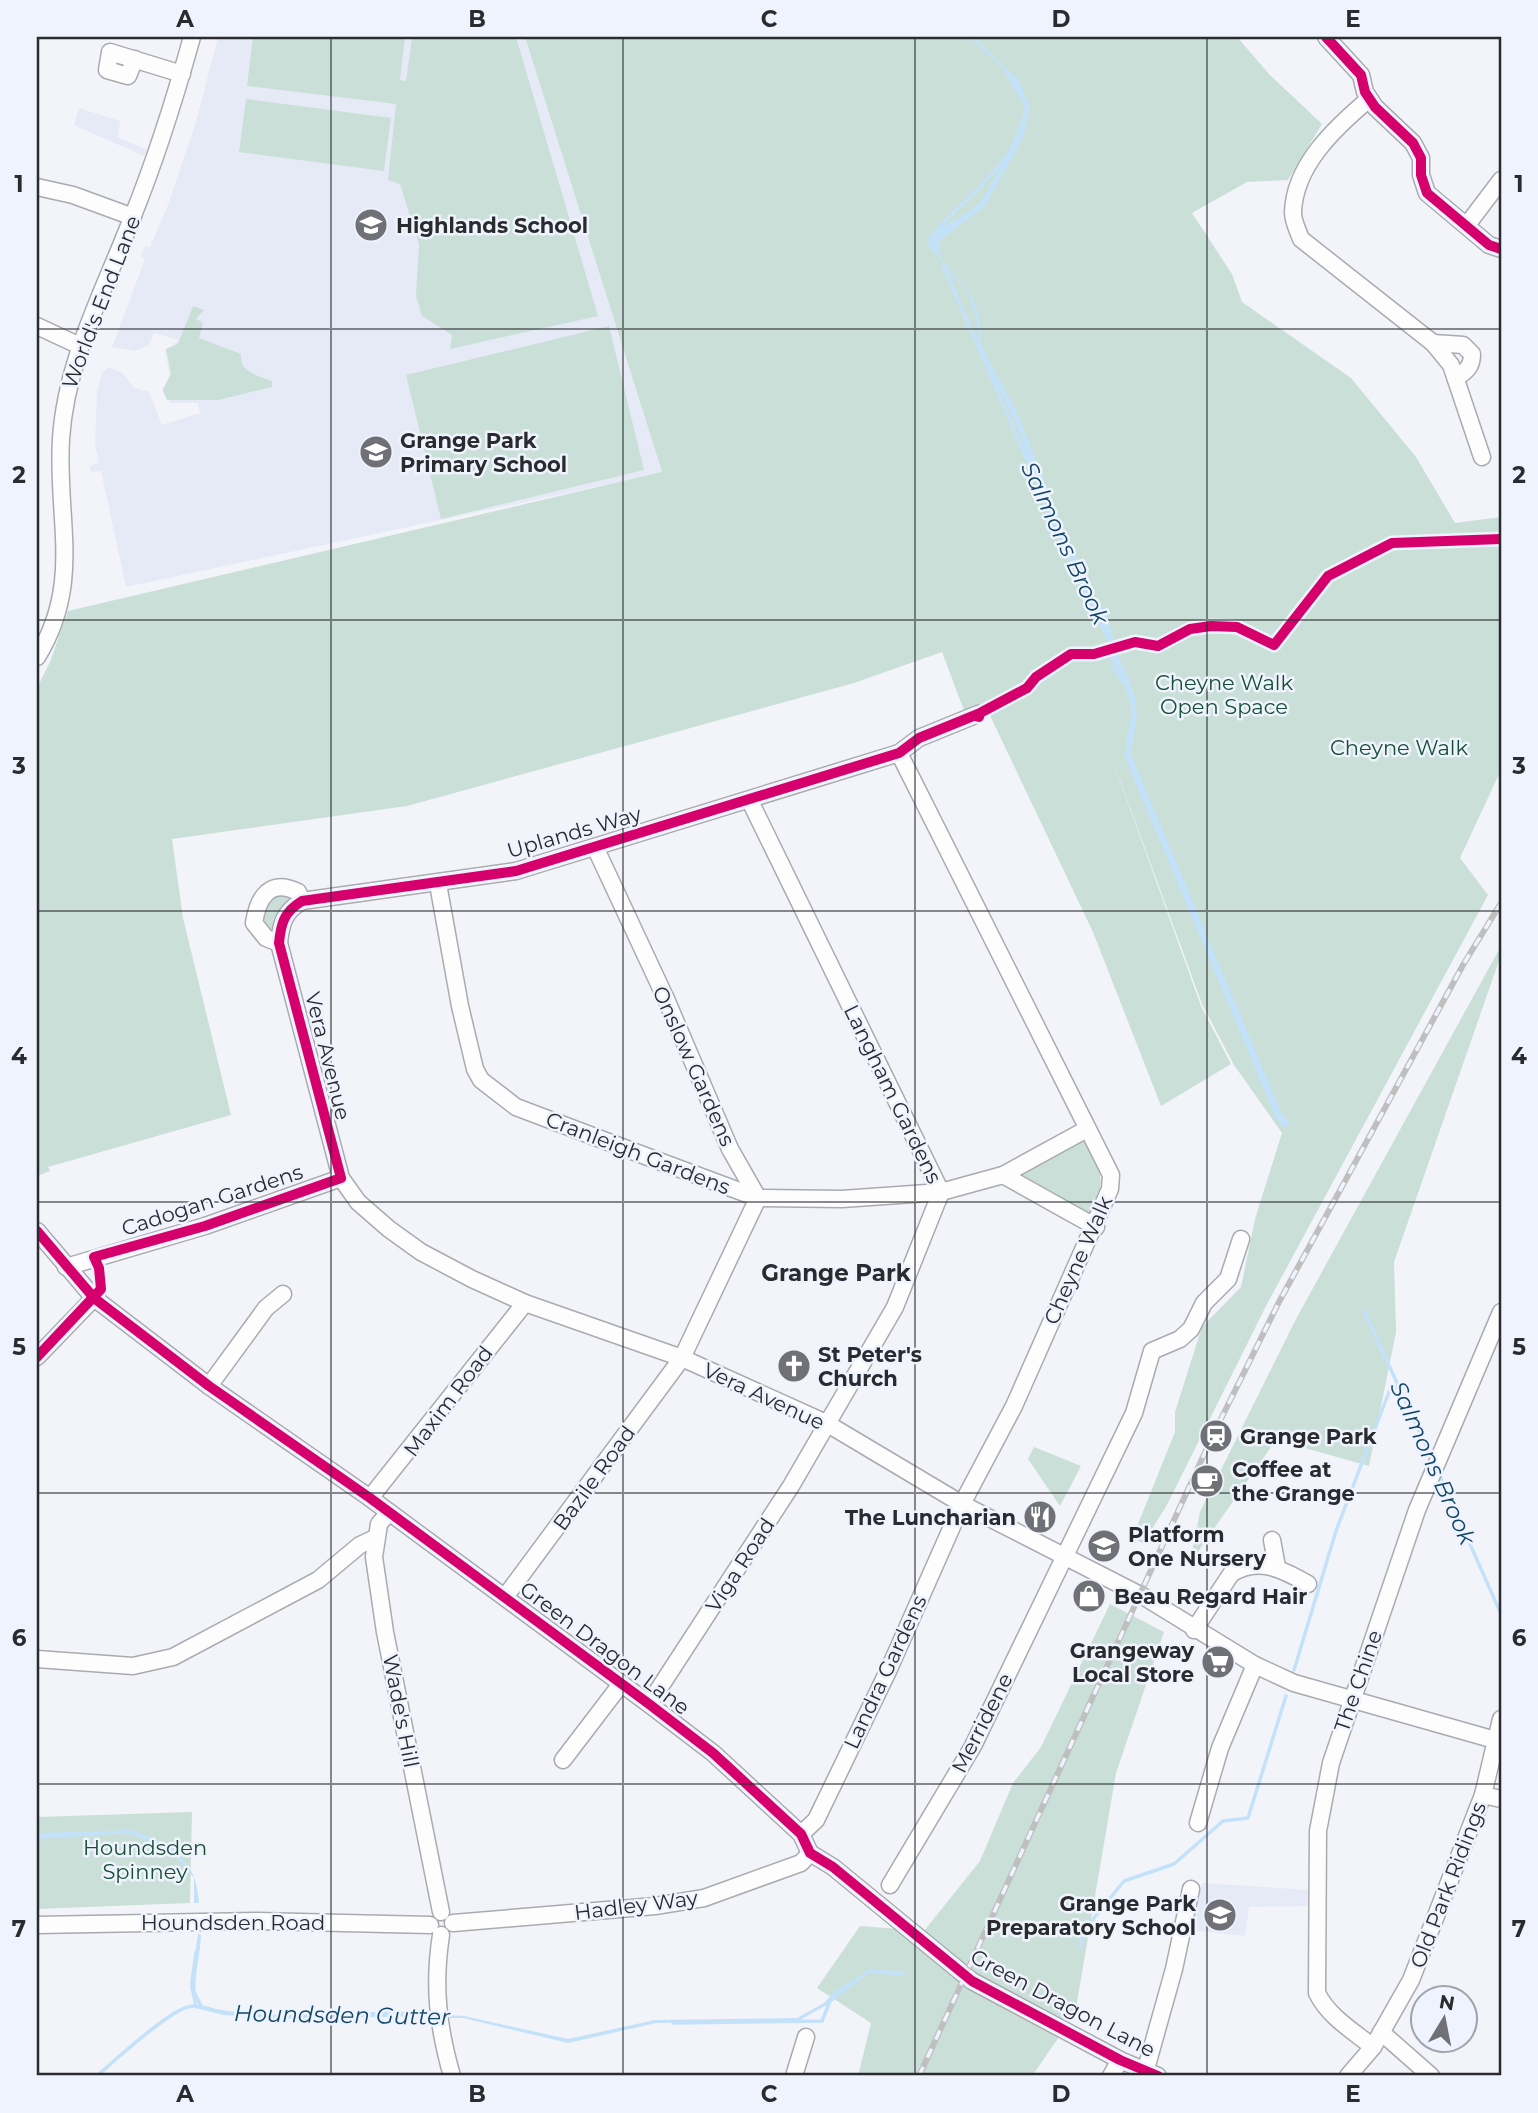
<svg xmlns="http://www.w3.org/2000/svg" width="1538" height="2113" font-family="Montserrat,sans-serif">
	<rect width="100%" height="100%" fill="#f2f4fa"/>
	<!-- built -->
	<g fill="#e6eaf7">
		<polygon points="218,37 525,37 662,473 126,587 101,471 91,472 90,466 99,463 95,444 97,392 102,373 109,367 122,373 135,388 149,392 162,425 200,413 198,403 170,403 162,390 170,376 165,351 179,340 154,333 149,345 135,351 112,347 145,259 141,256 145,246 150,247 168,205 196,122"/>
		<polygon points="79,108 120,121 118,137 147,150 144,156 74,125"/>
		<polygon points="1202,1883 1310,1890 1310,1906 1249,1907 1245,1936 1189,1930"/>
	</g>
	<!-- green -->
	<g fill="#cadfd7">
		<polygon points="253,37 405,37 400,80 406,81 412,37 516,37 598,316 450,349 452,335 422,316 416,296 419,244 400,184 388,180 396,104 247,86"/>
		<polygon points="525,37 1237,37 1270,75 1322,124 1288,180 1247,182 1192,213 1232,274 1242,302 1351,378 1416,457 1455,523 1501,517 1501,770 1460,858 1488,895 1266,1306 1167,1505 1143,1543 1132,1539 1175,1432 1175,1412 1202,1327 1241,1287 1255,1219 1282,1133 1234,1065 1202,1004 1105,739 1201,1006 1231,1064 1161,1106 1093,932 985,705 965,713 942,652 854,683 407,806 172,839 183,918 231,1115 48,1167 50,1171 37,1176 37,688 50,662 68,611 662,472"/>
		<polygon points="246,99 391,118 384,171 239,152"/>
		<path d="M 193,306 L 204,310 L 196,319 L 203,323 L 199,338 L 241,354 C 239,372 258,376 272,381 L 272,387 L 218,400 L 167,400 L 163,390 L 171,373 L 166,349 L 178,344 Z"/>
		<polygon points="609,326 644,470 441,519 406,375"/>
		<polygon points="267,895 297,895 274,918 271,932 265,929 259,912"/>
		<polygon points="1501,946 1501,955 1394,1262 1396,1332 1369,1466 1276,1440 1190,1563 1200,1512 1296,1319"/>
		<path d="M 1084,1138 C 1103,1173 1106,1181 1091,1218 L 1018,1175 Z"/>
		<polygon points="1034,1447 1081,1466 1060,1506 1028,1459"/>
		<polygon points="1110,1604 1164,1632 1116,1773 1075,2014 1032,2076 858,2076 871,2023 817,1988 860,1926 924,1931 980,1861 1013,1783 1041,1747"/>
		<polygon points="192,1812 190,1903 37,1909 37,1817"/>
	</g>
	<!-- water -->
	<g fill="#c3e2fa">
		<path d="M 969,37 L 974,37 L 1019,81 L 1030,107 L 1023,138 L 985,206 L 940,240 L 939,255 L 973,298 L 980,320 L 981,345 L 1016,410 L 1089,591 L 1108,615 L 1114,643 L 1109,645 L 1039,494 L 1020,432 L 979,345 L 976,318 L 969,295 L 930,247 C 938,221 961,222 977,205 C 992,189 1021,129 1025,107 L 1001,66 Z"/>
		<path d="M 1117,653 C 1136,695 1143,706 1130,752 L 1282,1114 L 1290,1123 L 1285,1128 L 1277,1121 L 1124,755 C 1139,704 1129,701 1113,655 Z"/>
		<path d="M 131,1830 C 171,1848 196,1855 199,1903 L 194,1903 L 194,1878 L 171,1851 L 130,1833 L 37,1839 L 38,1833 Z"/>
		<path d="M 198,1934 L 201,1935 C 200,1959 192,1981 197,2005 C 272,2024 349,2009 425,2012 L 425,2016 L 280,2019 L 224,2015 L 195,2008 L 190,1987 Z"/>
		<polygon points="869,1970 905,1971 905,1976 869,1973 830,2003 800,2020 656,2023 568,2043 463,2018 449,2018 449,2015 464,2016 568,2039 655,2020 797,2018 824,2003 835,1991"/>
	</g>
	<g fill="none" stroke-linecap="round" stroke-linejoin="round">
		<!-- stream -->
		<g stroke="#c3e2fa" stroke-width="3.5">
			<path d="M 931,247 L 930,239 C 952,210 983,188 1005,158"/>
			<polyline points="943,265 1034,476"/>
			<polyline points="1109,642 1114,668 1124,683"/>
			<polyline points="1128,742 1134,712"/>
			<polyline points="1364,1311 1432,1459"/>
			<polyline points="1438,1472 1501,1614"/>
			<polyline points="1294,1670 1336,1531 1389,1392 1399,1385"/>
			<polyline points="126,1830 173,1848 182,1860"/>
			<polyline points="1080,1948 1086,1928 1124,1881 1174,1864 1223,1821 1248,1818 1286,1696"/>
			<polyline points="192,1982 196,1952"/>
			<polyline points="194,1992 201,2006"/>
			<polyline points="673,2023 822,2021 830,2001"/>
			<path d="M 97,2076 C 116,2059 163,2016 185,2008 C 194,2004 204,2007 213,2010"/>
		</g>
		<defs>
			<g id="minor">
				<polyline points="1326,37 1361,75 1365,92 1375,107 1413,143 1421,158 1421,175 1427,193 1489,245 1501,249"/>
				<polyline points="135,59 128,76 107,70 110,52 182,74"/>
				<path d="M 1369,99 C 1336,127 1294,165 1293,213 C 1293,221 1298,231 1301,239 L 1433,343 L 1451,365 L 1482,457"/>
				<polyline points="37,187 73,195 133,217"/>
				<polyline points="1467,225 1501,180"/>
				<polyline points="37,326 80,346"/>
				<path d="M 1433,343 L 1463,345 L 1472,354 C 1472,366 1467,371 1457,377"/>
				<path d="M 37,657 C 83,583 56,519 61,439 C 66,360 104,291 132,218 C 156,159 175,98 192,37"/>
				<path d="M 978,714 L 919,738 L 899,753 L 516,871 L 302,901 C 284,912 281,923 279,943 L 341,1178 L 358,1202 L 389,1229 L 421,1252 L 472,1279 L 525,1303 L 682,1358 L 826,1423 L 962,1504 L 1146,1598 L 1255,1665 L 1294,1683 L 1495,1740"/>
				<polyline points="438,884 460,1006 475,1069 481,1080 516,1107 656,1160 758,1198 842,1199 941,1192 1003,1175 1087,1129"/>
				<path d="M 279,943 L 266,938 L 254,923 C 258,897 270,878 298,892 L 302,901"/>
				<polyline points="1003,1175 1096,1227"/>
				<polyline points="37,1231 94,1298 209,1386 370,1498 649,1704 713,1753 801,1834 810,1853 833,1867 972,1981 1120,2060 1158,2076"/>
				<polyline points="66,1267 205,1226 341,1178"/>
				<polyline points="37,1357 94,1298"/>
				<polyline points="209,1386 266,1308 283,1294"/>
				<polyline points="370,1498 525,1303"/>
				<polyline points="389,1512 379,1524 374,1557 385,1632 441,1912"/>
				<polyline points="1272,1540 1277,1567"/>
				<polyline points="505,1597 682,1358 758,1198 730,1149 666,999 595,847"/>
				<path d="M 1194,1630 L 1231,1574 C 1258,1556 1284,1570 1308,1584"/>
				<polyline points="37,1659 133,1666 173,1657 318,1580 360,1545 375,1538"/>
				<polyline points="649,1704 791,1486 895,1307 941,1192 750,801"/>
				<polyline points="563,1760 621,1684"/>
				<polyline points="1483,1795 1501,1799"/>
				<polyline points="1198,1823 1220,1748 1255,1665"/>
				<polyline points="801,1834 816,1820 889,1669 962,1504 1014,1406 1110,1189 1111,1175 1105,1163 899,753"/>
				<polyline points="890,1885 973,1746 1134,1413 1152,1351 1180,1339 1191,1329 1204,1303 1228,1279 1241,1239"/>
				<polyline points="453,1923 655,1906 704,1898 801,1863 810,1853"/>
				<polyline points="37,1925 257,1921 430,1925"/>
				<path d="M 441,1935 C 433,1986 438,2027 452,2076"/>
				<polyline points="1381,2032 1431,2076"/>
				<path d="M 1373,2047 C 1353,2031 1328,2016 1317,1993 L 1318,1831 L 1331,1763 L 1417,1510 L 1501,1312"/>
				<polyline points="1146,2069 1174,1969 1191,1889"/>
				<polyline points="794,2076 806,2037"/>
				<polyline points="1111,2076 1120,2060"/>
				<polyline points="1348,2076 1373,2047 1411,1980 1483,1795 1501,1719"/>
			</g>
		</defs>
		<!-- minor casing -->
		<use href="#minor" stroke="#aaabb0" stroke-width="19"/>
		<!-- minor -->
		<use href="#minor" stroke="#fdfdfe" stroke-width="16"/>
		<defs>
			<polyline id="rail" points="919,2076 1213,1435 1279,1302 1463,965 1501,903"/>
		</defs>
		<!-- rail casing -->
		<use href="#rail" stroke="#bfbfc0" stroke-width="6"/>
		<!-- rail -->
		<use href="#rail" stroke="#eff3fe" stroke-width="3.5" stroke-dasharray="10" stroke-linecap="butt"/>
		<defs>
			<g id="cycleway">
				<polyline points="1326,37 1361,75 1365,92 1375,107 1413,143 1421,158 1421,175 1427,193 1489,245 1501,249"/>
				<polyline points="975,716 979,717 980,713 1027,688 1036,677 1071,654 1094,654 1135,642 1158,646 1190,629 1211,626 1237,627 1274,645 1328,576 1392,543 1501,539"/>
				<polyline points="37,1231 94,1298 209,1386 370,1498 649,1704 713,1753 801,1834 810,1853 833,1867 972,1981 1120,2060 1158,2076"/>
				<path d="M 37,1357 L 101,1289 L 99,1268 L 94,1257 L 205,1226 L 341,1178 L 279,943 C 281,923 284,912 302,901 L 516,871 L 899,753 L 919,738 L 978,714"/>
			</g>
		</defs>
		<!-- cycleway casing -->
		<use href="#cycleway" stroke="#eff3fe" stroke-width="15"/>
		<!-- cycleway -->
		<use href="#cycleway" stroke="#d6006c" stroke-width="10"/>
	</g>
	<!-- grid -->
	<path fill="none" stroke="#2a2b2f" stroke-width="2" stroke-opacity="0.55" d="M 331,37 L 331,2076M 623,37 L 623,2076M 915,37 L 915,2076M 1207,37 L 1207,2076M 37,329 L 1501,329M 37,620 L 1501,620M 37,911 L 1501,911M 37,1202 L 1501,1202M 37,1493 L 1501,1493M 37,1784 L 1501,1784"/>
	<!-- icons -->
	<defs>
		<symbol id="school-disc" viewBox="-11 -11 22 22"><circle r="9.5" fill="#707176" stroke="#eff3fe"/><path d="M0-5L7-2L0 1L-7-2ZM-4 1L0 2.5L4 1V4Q0 6-4 4Z" fill="#fff"/></symbol>
		<symbol id="church-disc" viewBox="-11 -11 22 22"><circle r="9.5" fill="#707176" stroke="#eff3fe"/><path d="M-1.2-6h2.4v3.5h3.3v2.4h-3.3V6h-2.4V-.1h-3.3v-2.4h3.3Z" fill="#fff"/></symbol>
		<symbol id="station-disc" viewBox="-11 -11 22 22"><circle r="9.5" fill="#707176" stroke="#eff3fe"/><path d="M-3-6H3Q5-6 5-4V2Q5 4 3 4L4.5 6H3L1.5 4h-3L-3 6H-4.5L-3 4Q-5 4-5 2V-4Q-5-6-3-6ZM-3.5-4v3h7v-3ZM-3.5 1v1.5H-2V1ZM2 1v1.5H3.5V1Z" fill="#fff"/></symbol>
		<symbol id="cafe-disc" viewBox="-11 -11 22 22"><circle r="9.5" fill="#707176" stroke="#eff3fe"/><path d="M-5.5-4.5H6V0H3Q3 3.5 0 3.5H-2.5Q-5.5 3.5-5.5 0ZM3-3.2v2h1.7v-2ZM-6 4.5H4V6H-6Z" fill="#fff"/></symbol>
		<symbol id="restaurant-disc" viewBox="-11 -11 22 22"><circle r="9.5" fill="#707176" stroke="#eff3fe"/><path d="M-5-6h1v4h1v-4h1v4h1v-4h1v5L-1.5 .5V6h-2V.5L-5-1ZM5-6V6H3V1.5H1.5Q1.5-4 5-6Z" fill="#fff"/></symbol>
		<symbol id="shop-disc" viewBox="-11 -11 22 22"><circle r="9.5" fill="#707176" stroke="#eff3fe"/><path d="M-5-2.5h2.3a2.7 3.5 0 0 1 5.4 0H5L5.5 6h-11ZM-1.5-2.5h3a1.5 2.3 0 0 0-3 0Z" fill="#fff"/></symbol>
		<symbol id="supermarket-disc" viewBox="-11 -11 22 22"><circle r="9.5" fill="#707176" stroke="#eff3fe"/><path d="M-6-5.5h2.5l.6 2H6L4.5 2H-2.5L-4.4-4H-6ZM-1.5 3.2a1.3 1.3 0 1 0 .1 0ZM3 3.2a1.3 1.3 0 1 0 .1 0Z" fill="#fff"/></symbol>
	</defs>
	<g fill-rule="evenodd">
		<use href="#school-disc" x="352" y="206" width="38" height="38"/>
		<use href="#school-disc" x="357" y="433" width="38" height="38"/>
		<use href="#church-disc" x="775" y="1347" width="38" height="38"/>
		<use href="#station-disc" x="1197" y="1417" width="38" height="38"/>
		<use href="#cafe-disc" x="1188" y="1462" width="38" height="38"/>
		<use href="#restaurant-disc" x="1021" y="1498" width="38" height="38"/>
		<use href="#school-disc" x="1085" y="1527" width="38" height="38"/>
		<use href="#shop-disc" x="1070" y="1577" width="38" height="38"/>
		<use href="#supermarket-disc" x="1199" y="1643" width="38" height="38"/>
		<use href="#school-disc" x="1201" y="1896" width="38" height="38"/>
	</g>
	<g text-anchor="middle" dominant-baseline="central" stroke-width="5" stroke-linejoin="round" paint-order="stroke">
		<!-- poi labels -->
		<g font-size="21" font-weight="bold" fill="#2a2b2f" stroke="#eff3fe" text-anchor="start">
			<text x="396" y="225">Highlands School</text>
			<text x="400" y="440">Grange Park<tspan x="400" dy="24">Primary School</tspan></text>
			<text x="818" y="1354">St Peter's<tspan x="818" dy="24">Church</tspan></text>
			<text x="1240" y="1436">Grange Park</text>
			<text x="1232" y="1469">Coffee at<tspan x="1232" dy="24">the Grange</tspan></text>
			<text x="1016" y="1517" text-anchor="end">The Luncharian</text>
			<text x="1128" y="1534">Platform<tspan x="1128" dy="24">One Nursery</tspan></text>
			<text x="1114" y="1596">Beau Regard Hair</text>
			<text x="1194" y="1650" text-anchor="end">Grangeway<tspan x="1194" dy="24">Local Store</tspan></text>
			<text x="1196" y="1903" text-anchor="end">Grange Park<tspan x="1196" dy="24">Preparatory School</tspan></text>
		</g>
		<!-- street labels -->
		<g font-size="21" fill="#2a2b2f" stroke="#eff3fe">
			<text transform="translate(101 302) rotate(-69)">World's End Lane</text>
			<text transform="translate(574 832) rotate(-16)">Uplands Way</text>
			<text transform="translate(328 1056) rotate(76)">Vera Avenue</text>
			<text transform="translate(694 1066) rotate(66)">Onslow Gardens</text>
			<text transform="translate(893 1094) rotate(64)">Langham Gardens</text>
			<text transform="translate(638 1153) rotate(21)">Cranleigh Gardens</text>
			<text transform="translate(212 1200) rotate(-18)">Cadogan Gardens</text>
			<text transform="translate(1078 1260) rotate(-66)">Cheyne Walk</text>
			<text transform="translate(764 1396) rotate(25)">Vera Avenue</text>
			<text transform="translate(448 1401) rotate(-53)">Maxim Road</text>
			<text transform="translate(594 1478) rotate(-54)">Bazile Road</text>
			<text transform="translate(740 1565) rotate(-57)">Viga Road</text>
			<text transform="translate(605 1648) rotate(37)">Green Dragon Lane</text>
			<text transform="translate(885 1672) rotate(-65)">Landra Gardens</text>
			<text transform="translate(1358 1681) rotate(-71)">The Chine</text>
			<text transform="translate(401 1711) rotate(79)">Wade's Hill</text>
			<text transform="translate(982 1723) rotate(-63)">Merridene</text>
			<text transform="translate(1448 1885) rotate(-69)">Old Park Ridings</text>
			<text transform="translate(636 1905) rotate(-7)">Hadley Way</text>
			<text x="233" y="1922">Houndsden Road</text>
			<text transform="translate(1063 2003) rotate(28)">Green Dragon Lane</text>
		</g>
		<!-- park labels -->
		<g font-size="21" fill="#154f35" stroke="#eff3fe">
			<text x="1224" y="682">Cheyne Walk<tspan x="1224" dy="24">Open Space</tspan></text>
			<text x="1399" y="747">Cheyne Walk</text>
			<text x="145" y="1847">Houndsden<tspan x="145" dy="24">Spinney</tspan></text>
		</g>
		<!-- water labels -->
		<g font-size="23" font-style="italic" fill="#104664" stroke="#eff3fe">
			<text transform="translate(1065 543) rotate(65)">Salmons Brook</text>
			<text transform="translate(1433 1463) rotate(66)">Salmons Brook</text>
			<text transform="translate(342 2015) rotate(1)">Houndsden Gutter</text>
		</g>
		<!-- neighbourhood labels -->
		<g font-size="23" font-weight="bold" fill="#2a2b2f" stroke="#eff3fe">
			<text x="836" y="1273">Grange Park</text>
		</g>
	</g>
	<!-- border -->
	<rect width="1538" height="2113" fill="none" stroke="#eff3fe" stroke-width="77"/>
	<!-- north arrow -->
	<g transform="translate(1444 2019) rotate(10)"><circle r="33" fill="#eff3fe" stroke="#a0a3ab" stroke-width="2"/>
	<path d="M0-5L12 26L0 18L-12 26Z" fill="#707176"/>
	<text y="-10" font-size="19" font-weight="bold" text-anchor="middle" fill="#2a2b2f">N</text>
	</g>
	<rect x="38" y="38" width="1462" height="2036" fill="none" stroke="#2a2b2f" stroke-width="2.5"/>
	<g font-size="23" text-anchor="middle" font-weight="bold" fill="#2a2b2f">
		<text x="185" y="27">A</text>
		<text x="477" y="27">B</text>
		<text x="769" y="27">C</text>
		<text x="1061" y="27">D</text>
		<text x="1353" y="27">E</text>
		<text x="19" y="192">1</text>
		<text x="1519" y="192">1</text>
		<text x="19" y="483">2</text>
		<text x="1519" y="483">2</text>
		<text x="19" y="774">3</text>
		<text x="1519" y="774">3</text>
		<text x="19" y="1064">4</text>
		<text x="1519" y="1064">4</text>
		<text x="19" y="1355">5</text>
		<text x="1519" y="1355">5</text>
		<text x="19" y="1646">6</text>
		<text x="1519" y="1646">6</text>
		<text x="19" y="1937">7</text>
		<text x="1519" y="1937">7</text>
		<text x="185" y="2102">A</text>
		<text x="477" y="2102">B</text>
		<text x="769" y="2102">C</text>
		<text x="1061" y="2102">D</text>
		<text x="1353" y="2102">E</text>
	</g>
</svg>
